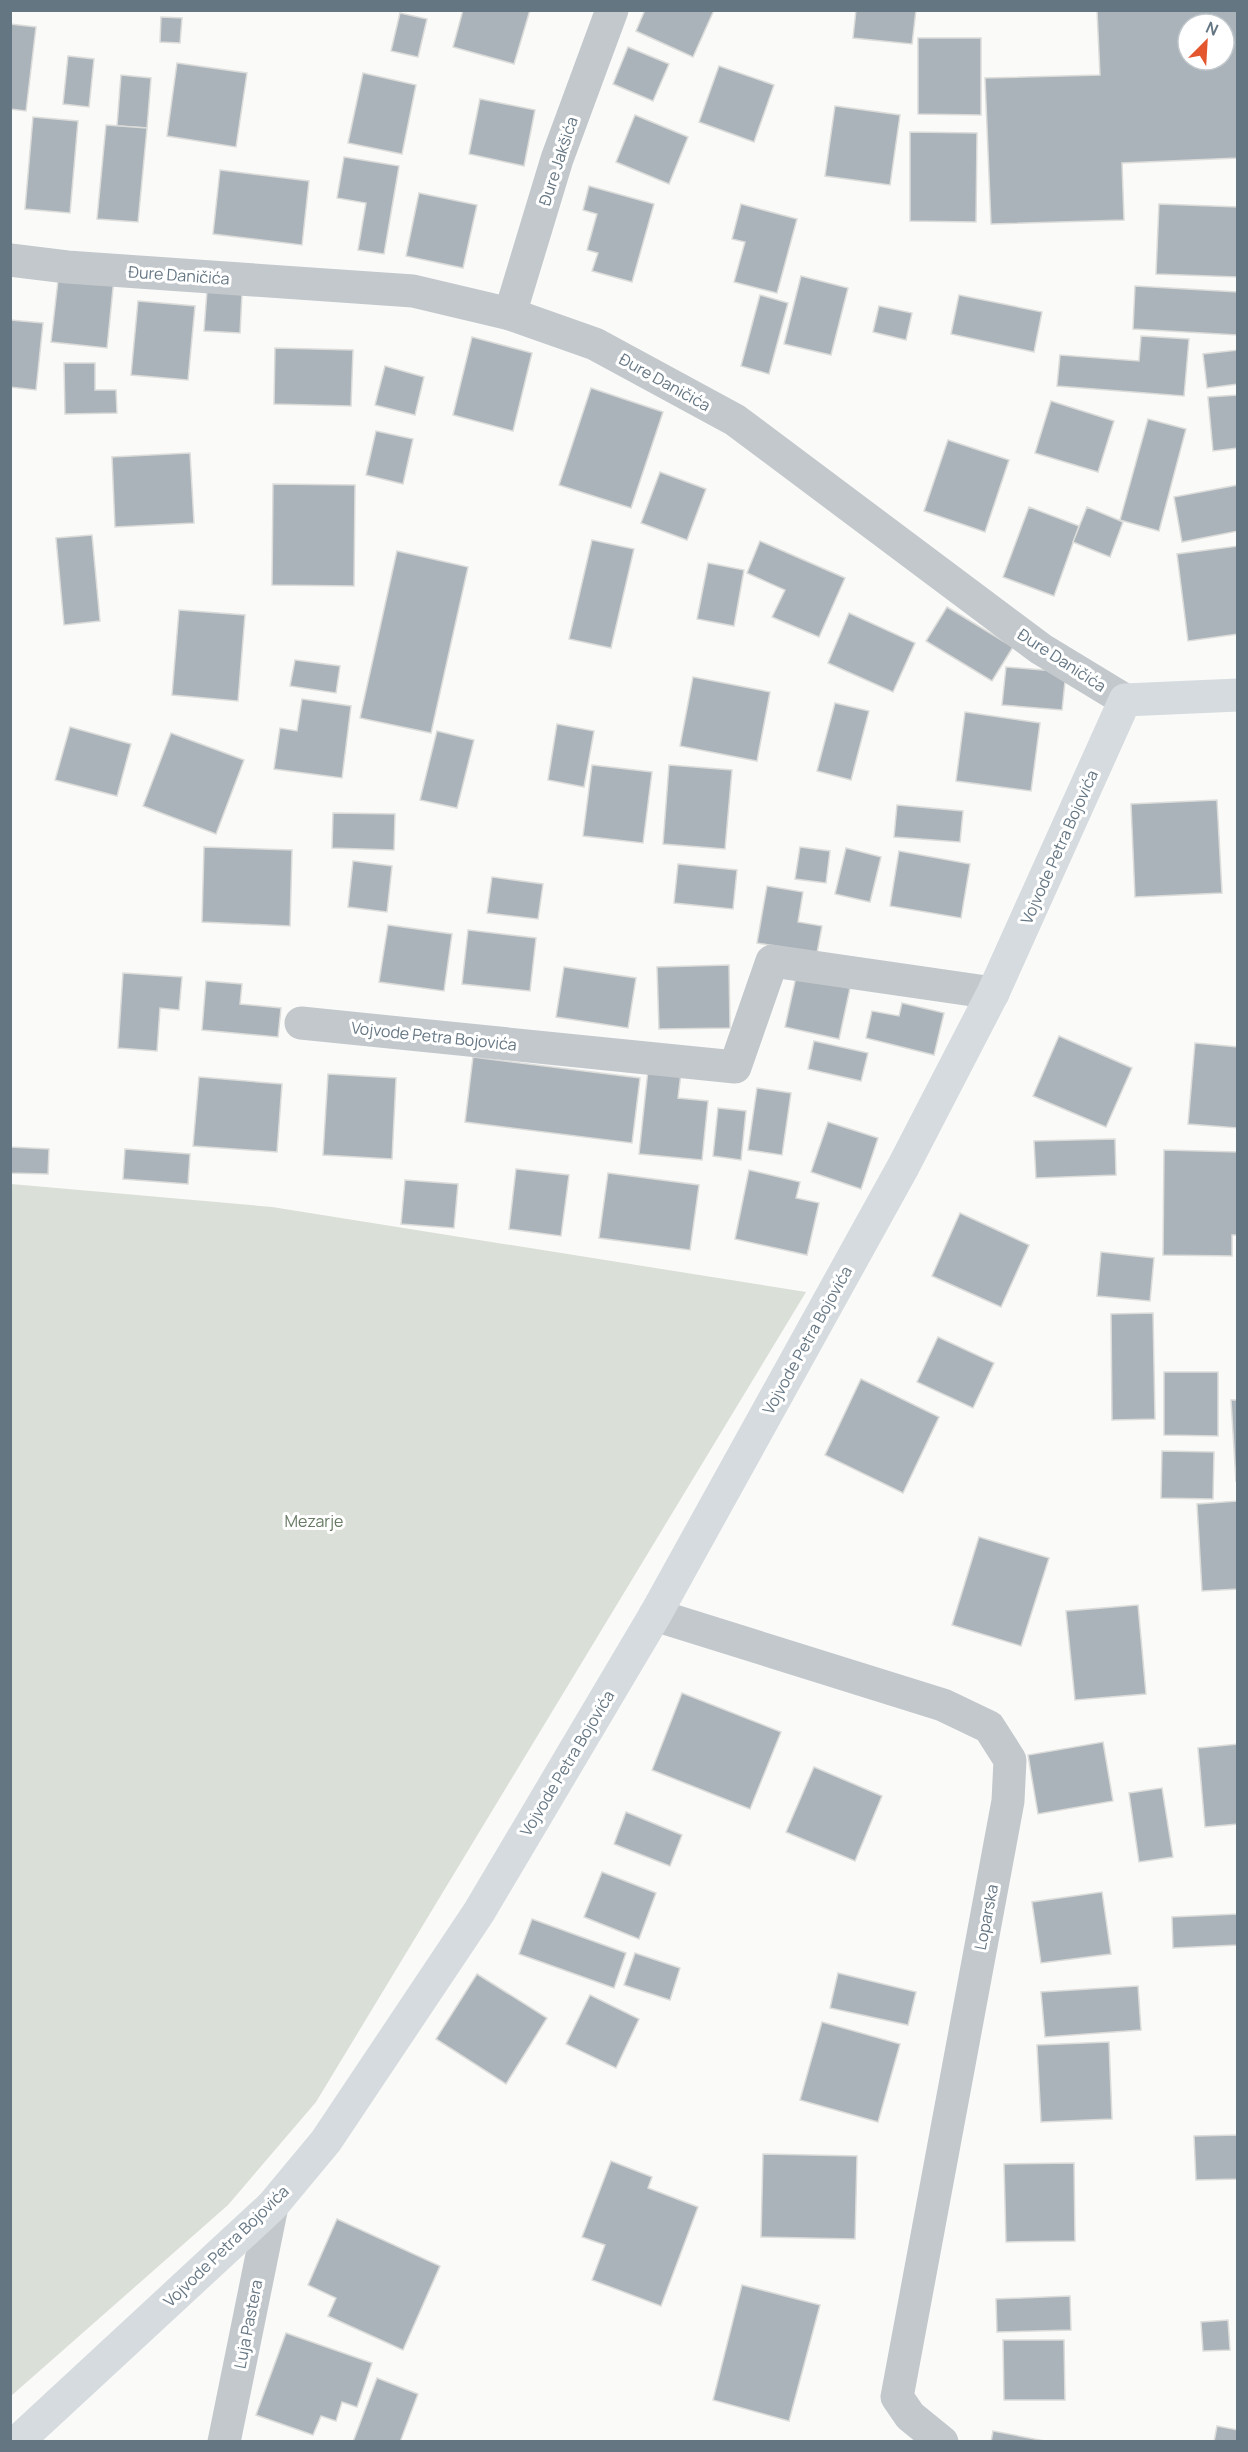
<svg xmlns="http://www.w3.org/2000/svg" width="1248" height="2452" font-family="Manrope,sans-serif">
	<rect width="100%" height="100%" fill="#fafaf8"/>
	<!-- green -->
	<polygon fill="#dadfd7" points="11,1184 272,1207 806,1292 316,2102 228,2205 11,2396"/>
	<!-- building -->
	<g fill="#aab3b9" stroke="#dcdcda" stroke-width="1.5" fill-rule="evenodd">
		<polygon points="463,10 530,10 514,64 453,47"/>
		<polygon points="645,10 714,10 693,57 636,31"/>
		<polygon points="856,10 916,10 912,44 853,38"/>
		<path d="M 1097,10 L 1238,10 L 1238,158 L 1122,163 L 1124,220 L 991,224 L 985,78 L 1100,75 ZM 1188,24 L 1224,24 L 1224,60 L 1188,60 Z"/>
		<polygon points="400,13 427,19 418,57 391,51"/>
		<polygon points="161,17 182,18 180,43 160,42"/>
		<polygon points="10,24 36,27 26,111 10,109"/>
		<polygon points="918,38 981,38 981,115 918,114"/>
		<polygon points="628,47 669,64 653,101 613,84"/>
		<polygon points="68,56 94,59 89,107 63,104"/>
		<polygon points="177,63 247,73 236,147 167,136"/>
		<polygon points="719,66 774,85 754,142 699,122"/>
		<polygon points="363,73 416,85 402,154 348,143"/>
		<polygon points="121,75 151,78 147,128 117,126"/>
		<polygon points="480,99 535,110 524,166 469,154"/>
		<polygon points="835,106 900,115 890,185 825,176"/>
		<polygon points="635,115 688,137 669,184 616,162"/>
		<polygon points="33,117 78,121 70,213 25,209"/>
		<polygon points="106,125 147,128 138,222 97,219"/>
		<polygon points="910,132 977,133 976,222 910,221"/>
		<polygon points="344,157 399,166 384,254 358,250 366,203 337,198"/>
		<polygon points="220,170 309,181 302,245 213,234"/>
		<polygon points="589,186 654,204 632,282 592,271 598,253 587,250 597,214 583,210"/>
		<polygon points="419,193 477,205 463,268 406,256"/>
		<polygon points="741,204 797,219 777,293 734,282 745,242 732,239"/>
		<polygon points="1159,204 1238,207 1238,277 1156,274"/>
		<polygon points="59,272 114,278 107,348 51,342"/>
		<polygon points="801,276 848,288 831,355 784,344"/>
		<polygon points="1135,286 1238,292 1238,335 1133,329"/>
		<polygon points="207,291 242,294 240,333 204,331"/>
		<polygon points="760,295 788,303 769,374 741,366"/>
		<polygon points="959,295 1042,312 1034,352 951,334"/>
		<polygon points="138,301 195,306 188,380 131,375"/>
		<polygon points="879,306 912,313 906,340 873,332"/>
		<polygon points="10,320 43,323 36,390 10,387"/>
		<polygon points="1141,336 1189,339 1184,396 1057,386 1060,355 1139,361"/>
		<polygon points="472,337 532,353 513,431 453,415"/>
		<polygon points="275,348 353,350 351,406 274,404"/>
		<polygon points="1238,350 1238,384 1207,388 1203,354"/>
		<polygon points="64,363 95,363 95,390 116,390 117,413 65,414"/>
		<polygon points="385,366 424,377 415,415 375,405"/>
		<polygon points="591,388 663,412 631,508 559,485"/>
		<polygon points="1238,395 1238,448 1213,451 1208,397"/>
		<polygon points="1051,401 1114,421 1098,472 1035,453"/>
		<polygon points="1148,419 1186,429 1159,531 1120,520"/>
		<polygon points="376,431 413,439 403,484 366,475"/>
		<polygon points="948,440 1009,460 985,532 924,511"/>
		<polygon points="190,453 194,523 115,527 112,457"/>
		<polygon points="660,472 706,489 687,540 641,523"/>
		<polygon points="273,484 355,485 354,586 272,585"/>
		<polygon points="1238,485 1238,531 1182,542 1174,497"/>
		<polygon points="1029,507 1079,526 1054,596 1003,577"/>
		<polygon points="1087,507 1123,522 1110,557 1073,542"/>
		<polygon points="92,535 100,621 64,625 56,538"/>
		<polygon points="592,540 634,549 611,648 569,639"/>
		<polygon points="760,541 845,578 819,637 772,617 785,590 747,573"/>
		<polygon points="1238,546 1238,634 1188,641 1177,554"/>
		<polygon points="397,551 468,567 431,733 360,718"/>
		<polygon points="708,563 744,570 734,626 697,619"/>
		<polygon points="947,607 1013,647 992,681 926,641"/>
		<polygon points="179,610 245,615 238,701 172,695"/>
		<polygon points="849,613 915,643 893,692 828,663"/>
		<polygon points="295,660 340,666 336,693 290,686"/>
		<polygon points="1006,667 1066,672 1062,710 1002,705"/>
		<polygon points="693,677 770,692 757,761 680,746"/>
		<polygon points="302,699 351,706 342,778 274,769 280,728 297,731"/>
		<polygon points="835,703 869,711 851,780 817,771"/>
		<polygon points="965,712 1040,723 1031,791 956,781"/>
		<polygon points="557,724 594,731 584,787 548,780"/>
		<polygon points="70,727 131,744 117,796 55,780"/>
		<polygon points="437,731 474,740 457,808 420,800"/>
		<polygon points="171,733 244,760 216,834 143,806"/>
		<polygon points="592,765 652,772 643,843 583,836"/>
		<polygon points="669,765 732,770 725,849 663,844"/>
		<polygon points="1217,800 1222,893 1135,897 1131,804"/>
		<polygon points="897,805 963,811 960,842 894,837"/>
		<polygon points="333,813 395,814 394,850 332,848"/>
		<polygon points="204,847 292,850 290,926 202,922"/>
		<polygon points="800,847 830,851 826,883 795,879"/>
		<polygon points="846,848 881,857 870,902 835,894"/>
		<polygon points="899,851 970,864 961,918 890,906"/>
		<polygon points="353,861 392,866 387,912 348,907"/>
		<polygon points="678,864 737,870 733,909 674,903"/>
		<polygon points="492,877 543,884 538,919 487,913"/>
		<polygon points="767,886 803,892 798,922 822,926 817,953 757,943"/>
		<polygon points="388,925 452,934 444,991 379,982"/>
		<polygon points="468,930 536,938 530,991 462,984"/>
		<polygon points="729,965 730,1028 659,1029 657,967"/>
		<polygon points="564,967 636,978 628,1028 556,1017"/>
		<polygon points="123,973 182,977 179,1010 160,1008 157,1051 118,1048"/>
		<polygon points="796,977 850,988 839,1039 785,1027"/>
		<polygon points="206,981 242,984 240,1004 281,1008 278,1037 202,1030"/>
		<polygon points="902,1003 944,1013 934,1055 866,1038 872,1011 899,1016"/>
		<polygon points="1059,1036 1132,1068 1106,1127 1033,1096"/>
		<polygon points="814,1041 868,1053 861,1081 808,1069"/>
		<polygon points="1195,1043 1238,1047 1238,1128 1188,1124"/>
		<polygon points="473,1057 640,1078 632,1143 465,1122"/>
		<polygon points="648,1070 681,1073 678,1098 708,1101 702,1160 639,1154"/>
		<polygon points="328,1074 396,1078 392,1159 323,1155"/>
		<polygon points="199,1077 282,1084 277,1152 193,1146"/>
		<polygon points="757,1088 791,1093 782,1155 748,1150"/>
		<polygon points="718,1108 746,1111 741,1160 713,1156"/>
		<polygon points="828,1122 878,1138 861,1189 811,1172"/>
		<polygon points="1115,1139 1116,1175 1036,1178 1034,1141"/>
		<polygon points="10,1147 49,1149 48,1174 10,1173"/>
		<polygon points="125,1149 190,1154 188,1184 123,1179"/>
		<polygon points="1164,1150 1238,1152 1238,1235 1232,1235 1232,1256 1163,1255"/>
		<polygon points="516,1169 569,1175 561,1236 509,1229"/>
		<polygon points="749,1170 800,1182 796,1198 819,1203 807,1255 735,1239"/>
		<polygon points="608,1173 699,1185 690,1250 599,1238"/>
		<polygon points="405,1180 458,1184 454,1228 401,1224"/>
		<polygon points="960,1213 1029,1245 1001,1307 932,1276"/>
		<polygon points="1101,1252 1154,1258 1150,1301 1097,1296"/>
		<polygon points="1153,1313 1155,1419 1112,1420 1111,1314"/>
		<polygon points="938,1337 994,1363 973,1408 917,1382"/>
		<polygon points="1164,1372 1218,1372 1218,1436 1164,1435"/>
		<polygon points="861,1379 939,1417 903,1493 825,1455"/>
		<polygon points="1231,1400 1238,1400 1238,1480 1236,1481"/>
		<polygon points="1162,1451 1214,1452 1213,1499 1161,1498"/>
		<polygon points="1238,1501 1238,1589 1202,1591 1197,1504"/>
		<polygon points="979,1537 1049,1558 1021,1646 952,1625"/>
		<polygon points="1138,1605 1146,1694 1075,1700 1066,1611"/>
		<polygon points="682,1693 781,1732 750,1809 652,1770"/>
		<polygon points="1103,1742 1113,1801 1038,1814 1028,1755"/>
		<polygon points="1238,1744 1238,1824 1205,1827 1198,1748"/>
		<polygon points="814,1767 882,1796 855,1861 786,1832"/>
		<polygon points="1162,1788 1173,1857 1139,1862 1129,1793"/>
		<polygon points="626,1812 682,1835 670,1866 614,1844"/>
		<polygon points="602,1872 656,1893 639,1939 584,1917"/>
		<polygon points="1102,1892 1111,1954 1041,1963 1032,1902"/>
		<polygon points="1238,1914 1238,1945 1173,1948 1172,1917"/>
		<polygon points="532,1919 626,1953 614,1988 519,1954"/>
		<polygon points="635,1953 680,1968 670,2000 624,1985"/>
		<polygon points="838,1973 916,1992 908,2025 830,2008"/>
		<polygon points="477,1974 547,2018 506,2084 436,2039"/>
		<polygon points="1138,1986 1141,2030 1045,2037 1041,1992"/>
		<polygon points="590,1995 639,2019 616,2068 566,2044"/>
		<polygon points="822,2022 900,2044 878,2122 800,2100"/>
		<polygon points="1109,2042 1112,2119 1041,2122 1037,2045"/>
		<polygon points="1238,2135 1238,2179 1196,2180 1194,2136"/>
		<polygon points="763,2154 857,2156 855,2239 761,2237"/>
		<polygon points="611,2161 652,2177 648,2188 698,2207 661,2306 592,2280 605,2245 582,2237"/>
		<polygon points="1074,2163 1075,2241 1006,2242 1004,2164"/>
		<polygon points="337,2219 440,2266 403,2350 328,2316 336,2298 308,2285"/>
		<polygon points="742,2285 820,2305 789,2421 713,2400"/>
		<polygon points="1070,2296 1071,2330 997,2332 996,2299"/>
		<polygon points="1228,2320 1230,2350 1203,2351 1201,2322"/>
		<polygon points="286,2333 372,2363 357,2407 342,2402 336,2421 321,2416 313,2435 256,2415"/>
		<polygon points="1003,2340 1064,2340 1065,2400 1004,2400"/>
		<polygon points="377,2378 418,2394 400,2442 353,2442"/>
		<polygon points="1217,2426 1238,2430 1238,2442 1214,2442"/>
		<polygon points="993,2431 1050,2442 991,2442"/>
	</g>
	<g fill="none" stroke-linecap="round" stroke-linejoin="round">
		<!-- street -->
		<g stroke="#c3c8cc" stroke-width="33">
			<polyline points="10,260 67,267 413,291 510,314 595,344 735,420 1041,649 1125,700"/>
			<polyline points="510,314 557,159 612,10"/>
			<polyline points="301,1023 735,1067 772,961 993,993"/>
			<polyline points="655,1615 943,1705 989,1727 1010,1760 1008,1801 897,2397 910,2416 942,2442"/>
			<polyline points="224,2442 272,2206"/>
		</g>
		<!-- secondary -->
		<polyline stroke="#d6dbdf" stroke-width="33" points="17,2442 272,2206 326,2141 479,1912 655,1615 903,1167 993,993 1125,700 1238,695"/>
	</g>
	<g text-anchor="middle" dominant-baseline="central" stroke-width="6" stroke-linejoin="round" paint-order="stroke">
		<!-- street labels -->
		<g font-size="16" fill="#657683" stroke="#fff">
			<text transform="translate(558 161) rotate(-72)">Đure Jakšića</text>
			<text transform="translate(179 275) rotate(4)">Đure Daničića</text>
			<text transform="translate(665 382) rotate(29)">Đure Daničića</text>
			<text transform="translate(1062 660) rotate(33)">Đure Daničića</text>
			<text transform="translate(1059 847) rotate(-66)">Vojvode Petra Bojovića</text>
			<text transform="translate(434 1036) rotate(6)">Vojvode Petra Bojovića</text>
			<text transform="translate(807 1340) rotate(-61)">Vojvode Petra Bojovića</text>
			<text transform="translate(567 1763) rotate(-59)">Vojvode Petra Bojovića</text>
			<text transform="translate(986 1917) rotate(-79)">Loparska</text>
			<text transform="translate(226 2246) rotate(-44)">Vojvode Petra Bojovića</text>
			<text transform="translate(248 2324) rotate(-79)">Luja Pastera</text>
		</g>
		<!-- park labels -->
		<g font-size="16" fill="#687a64" stroke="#fff">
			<text x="314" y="1521">Mezarje</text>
		</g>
	</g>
	<!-- border -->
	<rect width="1248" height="2452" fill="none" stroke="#657683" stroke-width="24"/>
	<!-- north arrow -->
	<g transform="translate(1206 42) rotate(24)"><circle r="28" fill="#ffffff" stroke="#c1c8cd" stroke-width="1.5"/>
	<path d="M0-4.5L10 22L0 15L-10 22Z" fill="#e4572e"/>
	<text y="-9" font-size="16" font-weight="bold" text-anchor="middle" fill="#657683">N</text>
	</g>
</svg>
